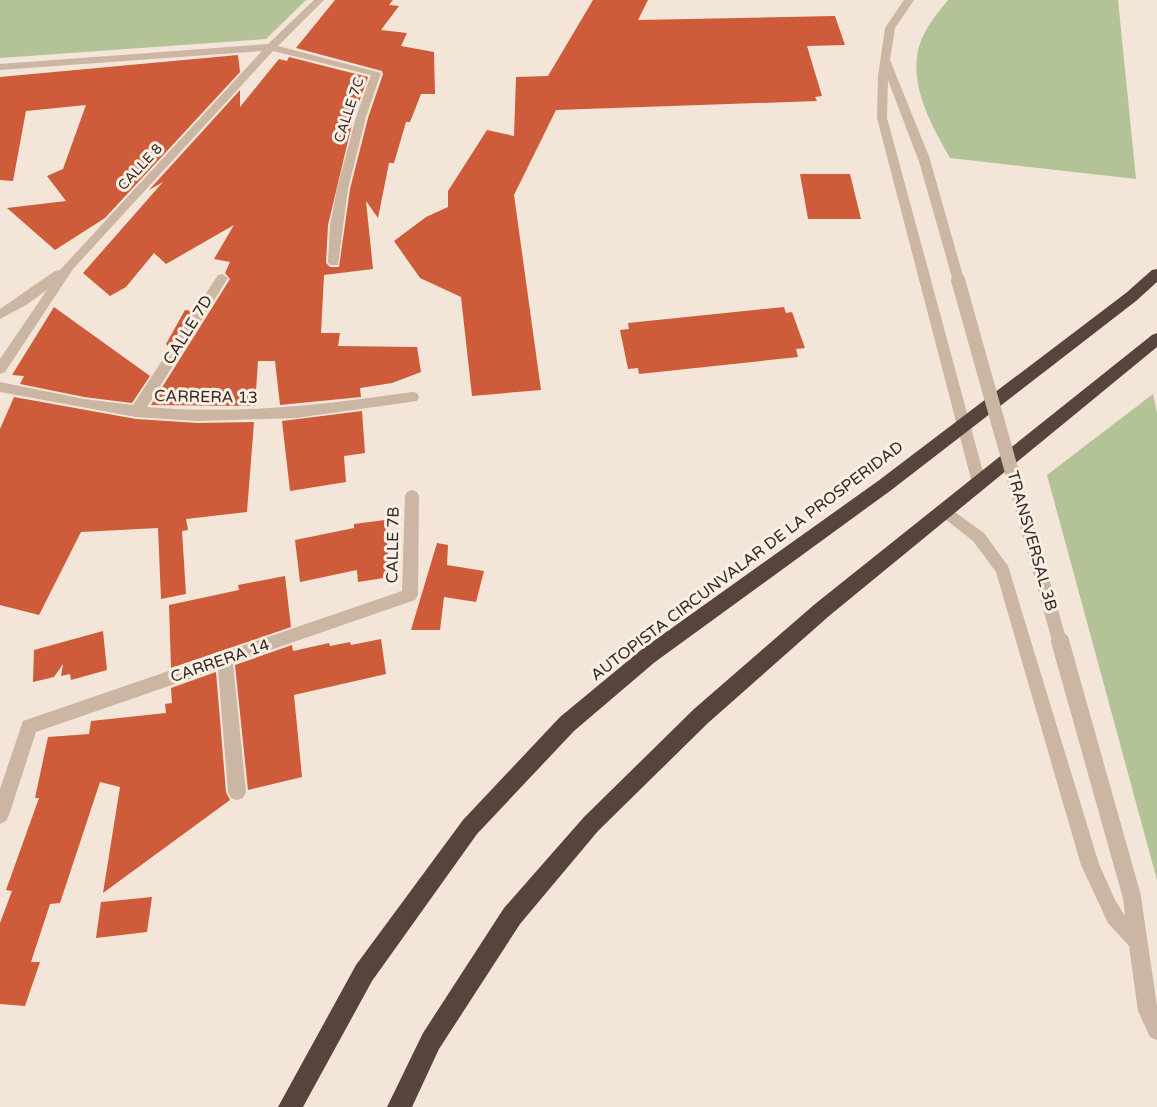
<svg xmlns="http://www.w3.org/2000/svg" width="1157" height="1107" font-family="'Varela Round',sans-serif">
	<rect width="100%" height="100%" fill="#f3e5d7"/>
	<!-- green -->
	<g fill="#b4c297">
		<polygon points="0,0 306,0 266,39 0,58"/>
		<path d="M 948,0 L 1118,0 L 1136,179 L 950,158 C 930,123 903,75 924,34 C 930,22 939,11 948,0 Z"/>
		<polygon points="1153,394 1157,413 1157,880 1047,475"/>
	</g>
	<!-- building -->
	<g fill="#ce5b3a">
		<polygon points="335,0 393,0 389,5 399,6 381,30 407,33 401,46 434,52 435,94 421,94 410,122 406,122 394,163 389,163 378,218 366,201 373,269 324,275 321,333 340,333 338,346 417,347 421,372 392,383 360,388 361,397 280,405 275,361 258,361 255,406 151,405 230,279 225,273 230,262 214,259 234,225 166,264 154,253 126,287 110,296 83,273 163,182 149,190 240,90 240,107 279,59 287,61 289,57 368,77 354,116 328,225 326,263 330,267 339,267 350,189 368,118 383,74 382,71 296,48"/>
		<polygon points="593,0 648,0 638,20 835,16 845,45 807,46 822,96 815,97 817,101 556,110 514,195 541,390 472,396 461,297 420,278 394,241 426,217 448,207 448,191 487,130 514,136 516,77 548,76"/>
		<polygon points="238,55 240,72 105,218 55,250 7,208 66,201 47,176 63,169 86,105 26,111 13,181 0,180 0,77"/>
		<polygon points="800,174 850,174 861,219 808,219"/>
		<polygon points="54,307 150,376 132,403 84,397 20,384 24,376 12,375"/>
		<polygon points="784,307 786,313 792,312 805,348 796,349 798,357 639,374 638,368 628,369 620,330 629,329 628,323"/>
		<polygon points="185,310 192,311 169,347 166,344"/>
		<polygon points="14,397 136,419 197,423 254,422 247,512 186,519 188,530 182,531 186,594 161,599 158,528 81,532 39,615 0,605 0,429"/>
		<polygon points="362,411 365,453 344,456 346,482 290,491 282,421"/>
		<polygon points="385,520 390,577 358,582 357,570 300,582 295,540 354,528 354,524"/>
		<polygon points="437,543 448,545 447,565 484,571 476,602 444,597 440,630 411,630"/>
		<polygon points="285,576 291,627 171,668 169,605 239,590 238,585"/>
		<polygon points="103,631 107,670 71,680 70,674 61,676 63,664 54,677 33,682 34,650"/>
		<polygon points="381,639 386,674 294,695 302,777 248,790 235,665 292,645 293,651 329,643 330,646 350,642 351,645"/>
		<polygon points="216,672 226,792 230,800 103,893 120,787 100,782 60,903 50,904 31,962 40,962 25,1006 0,1004 0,923 12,891 6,890 39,798 35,798 48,737 89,734 91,721 166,713 165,704 172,703 171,688"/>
		<polygon points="152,897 147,932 96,938 101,902"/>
	</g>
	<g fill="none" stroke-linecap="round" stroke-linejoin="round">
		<!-- minor -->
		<g fill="#cbb5a3" fill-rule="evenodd">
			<polygon points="314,0 324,0 278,46 381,73 366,117 348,189 338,265 330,265 328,262 330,225 337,189 356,117 371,75 273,51 73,269 5,372 0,374 0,359 47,290 26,305 0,319 0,309 55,271 60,270 262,51 0,70 0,64 268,44"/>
			<polygon points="904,0 914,0 895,28 890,60 930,159 928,161 920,161 918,159 888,80 887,118 986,483 984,487 974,487 972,483 877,118 878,76 885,28"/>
			<path d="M 222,274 L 228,278 L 147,407 C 236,415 323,405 412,392 L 417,393 L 419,397 L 417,401 L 296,418 L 197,421 L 136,417 L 0,392 L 0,382 L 84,399 L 133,405 L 218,275 Z"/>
			<polygon points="412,490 417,492 419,496 418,595 415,600 233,663 246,792 243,798 237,800 231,798 228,792 218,669 36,732 9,815 6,821 0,824 0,789 23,721 402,591 405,496 407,492"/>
			<polygon points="945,505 984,533 1008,566 1099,864 1115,900 1125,916 1123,897 1126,891 1132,888 1138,891 1141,897 1157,1006 1157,1040 1150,1037 1138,1011 1129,946 1108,923 1081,865 996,572 973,541 940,515 938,511 940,507"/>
		</g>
		<!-- highway -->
		<g fill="#57443c" fill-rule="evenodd">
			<polygon points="1157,269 1157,282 1136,301 890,491 655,662 574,731 477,834 372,981 303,1107 278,1107 356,965 463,820 560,717 641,650 878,481 1126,293 1152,270"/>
			<polygon points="1157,333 1157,347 829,616 708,723 598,831 520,924 439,1049 412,1107 387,1107 423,1033 504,908 584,817 694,709 815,604 1152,335"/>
		</g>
		<!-- minor-bridge-far2 -->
		<polyline stroke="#cbb5a3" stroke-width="11" points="924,159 959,282"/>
		<!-- minor-bridge-far1 -->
		<polyline stroke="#cbb5a3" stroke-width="14" points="958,280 1060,643"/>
		<!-- minor-bridge -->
		<polyline stroke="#cbb5a3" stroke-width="18" points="1060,641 1132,897"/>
	</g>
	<g text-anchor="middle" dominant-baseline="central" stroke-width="6" stroke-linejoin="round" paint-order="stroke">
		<!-- far-street labels -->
		<g font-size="14" fill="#352a25" stroke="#faefe4">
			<text transform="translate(349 110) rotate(-72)">CALLE 7C</text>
			<text transform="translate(140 167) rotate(-47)">CALLE 8</text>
		</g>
		<!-- street labels -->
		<g font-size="16" fill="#352a25" stroke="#faefe4">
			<text transform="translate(188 330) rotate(-58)">CALLE 7D</text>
			<text transform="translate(206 397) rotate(1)">CARRERA 13</text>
			<text transform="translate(1032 541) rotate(74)">TRANSVERSAL 3B</text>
			<text transform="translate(393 545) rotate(-89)">CALLE 7B</text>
			<text transform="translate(747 561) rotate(-37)">AUTOPISTA CIRCUNVALAR DE LA PROSPERIDAD</text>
			<text transform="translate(220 661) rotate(-19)">CARRERA 14</text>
		</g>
	</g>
</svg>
